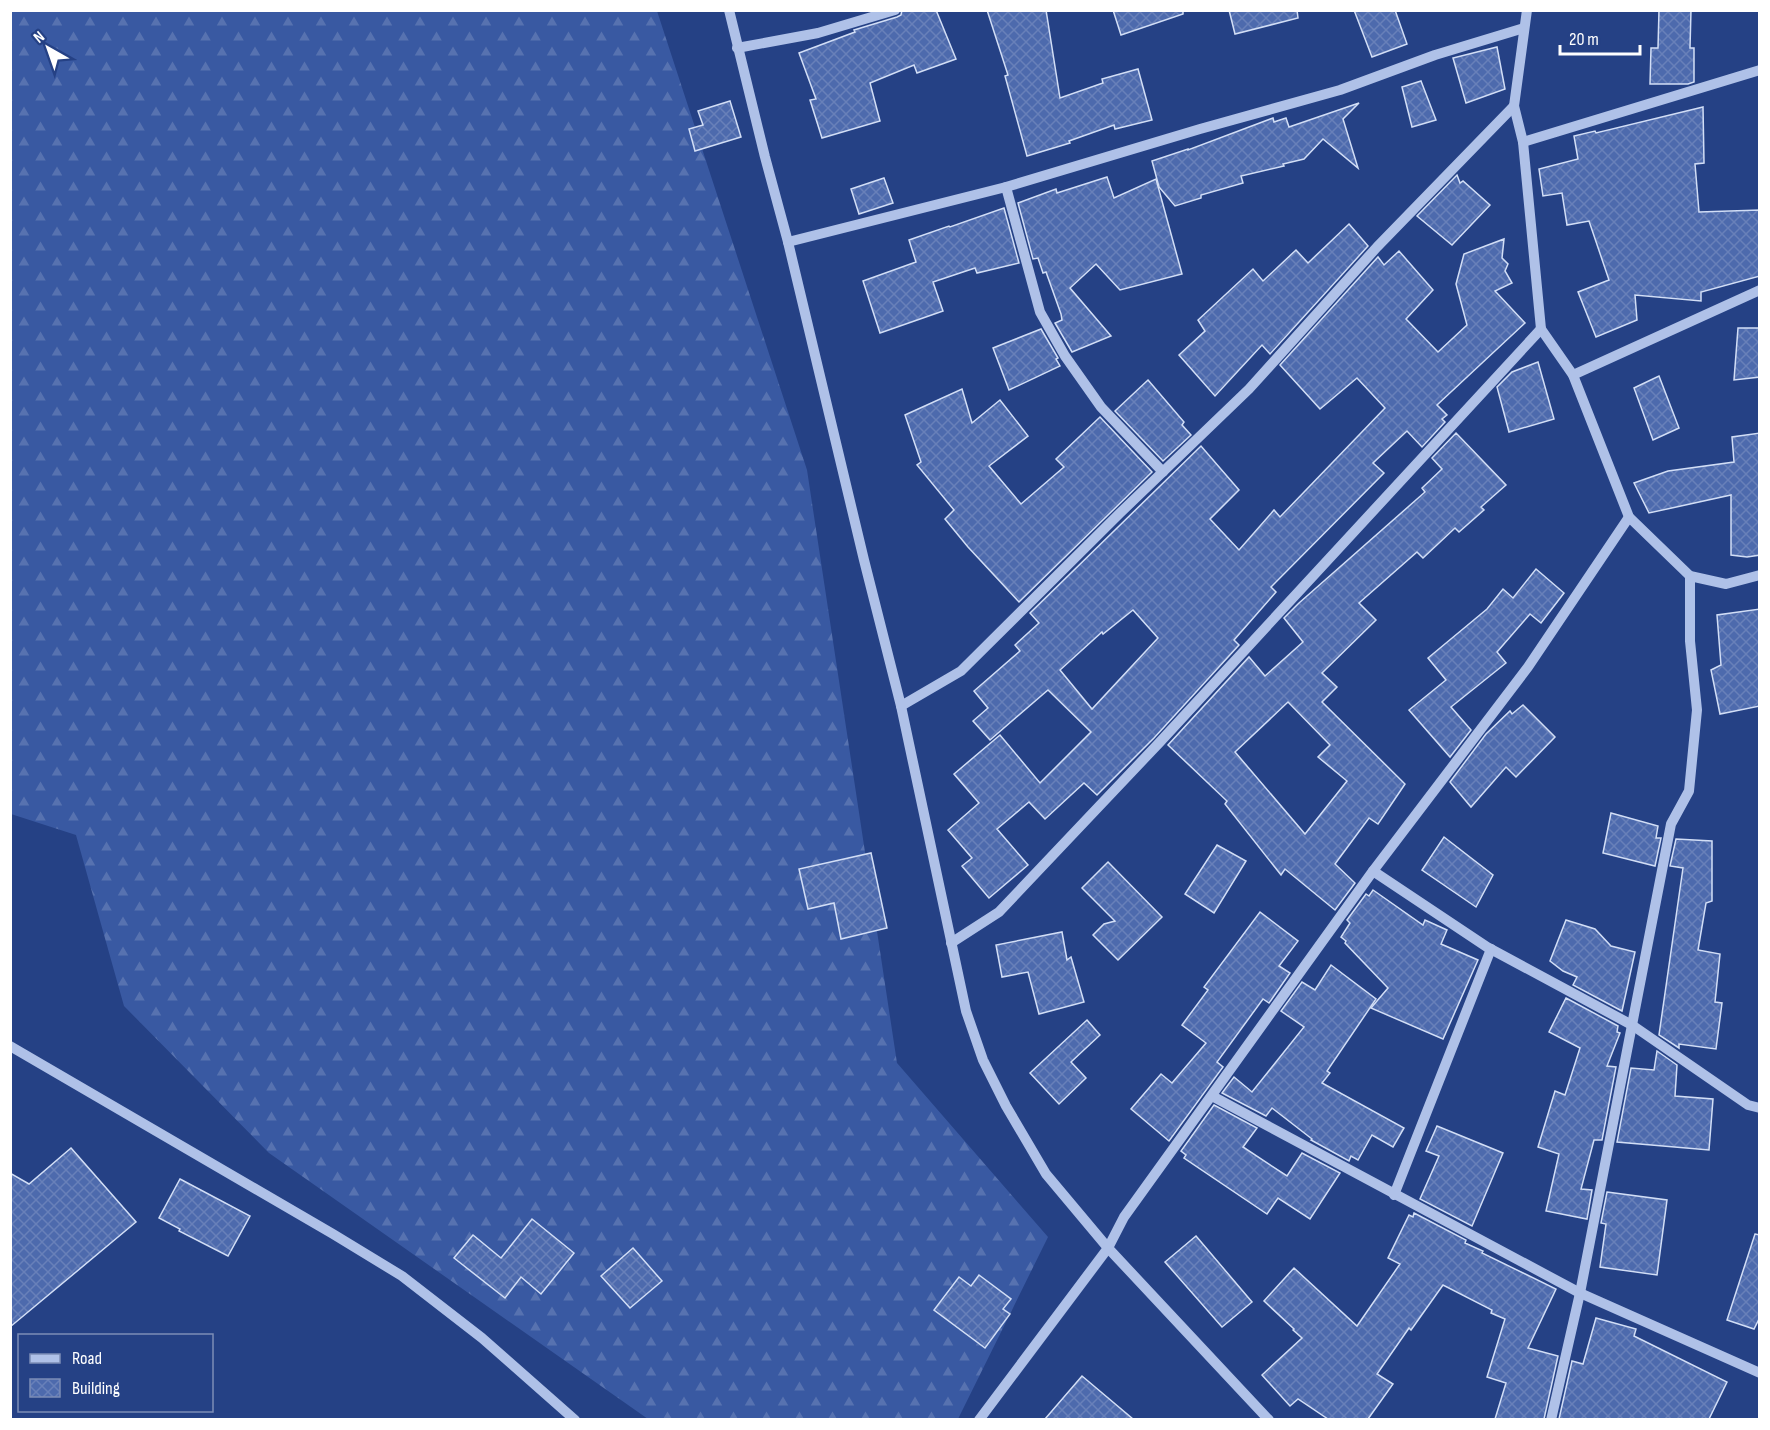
<svg xmlns="http://www.w3.org/2000/svg" width="1770" height="1430" font-family="'Sofia Sans Condensed',sans-serif">
	<defs>
		<pattern id="forest-firs" width="22" height="20" patternUnits="userSpaceOnUse" patternTransform="scale(1.5)"><rect width="22" height="20" fill="#3959a2"/><path d="M5 1l3.5 6h-7zM16 11l3.5 6h-7z" fill="#5772b0"/></pattern>
		<pattern id="building-cross-hatch" width="8" height="8" patternUnits="userSpaceOnUse" patternTransform="scale(1.5)"><rect width="8" height="8" fill="#4d6aad"/><path d="M0 0l8 8M0 8l8-8" fill="none" stroke="#6880b9"/></pattern>
	</defs>
	<rect width="100%" height="100%" fill="#254185"/>
	<!-- forest -->
	<polygon fill="url(#forest-firs)" points="11,11 657,11 807,470 897,1063 1048,1237 958,1419 648,1419 269,1153 124,1006 76,835 11,814"/>
	<!-- building -->
	<g fill="url(#building-cross-hatch)" stroke="#d2def6" stroke-width="1.5" fill-rule="evenodd">
		<polygon points="902,10 936,10 956,59 917,73 914,65 870,83 880,121 822,138 810,100 816,99 799,53 855,32 854,30 897,17 901,15"/>
		<polygon points="987,10 1046,10 1060,98 1103,83 1102,79 1138,69 1152,120 1115,129 1114,125 1069,141 1070,143 1027,156 1005,76 1008,75"/>
		<polygon points="1113,10 1183,10 1183,14 1121,35"/>
		<polygon points="1229,10 1297,10 1298,18 1235,34"/>
		<polygon points="1354,10 1395,10 1407,44 1372,57"/>
		<polygon points="1659,10 1691,10 1690,48 1694,48 1694,82 1688,84 1650,84 1651,48 1658,48"/>
		<polygon points="1497,47 1505,89 1466,103 1453,58"/>
		<polygon points="1421,81 1436,120 1412,127 1402,87"/>
		<polygon points="730,101 741,137 695,151 689,129 703,125 698,111"/>
		<polygon points="1359,103 1343,119 1358,168 1323,139 1304,159 1283,164 1284,166 1241,176 1243,183 1201,195 1201,198 1175,206 1159,187 1152,161 1188,149 1188,150 1273,118 1274,122 1286,118 1289,127"/>
		<polygon points="1703,107 1704,163 1695,164 1699,212 1760,210 1760,276 1701,292 1701,301 1635,295 1637,320 1596,337 1578,292 1609,280 1589,221 1567,225 1562,193 1543,196 1539,169 1578,159 1574,136 1595,131 1596,133"/>
		<polygon points="1457,175 1460,183 1463,181 1490,205 1452,245 1417,216"/>
		<polygon points="1107,177 1114,198 1156,179 1182,274 1120,290 1096,264 1070,288 1111,336 1072,352 1055,323 1062,320 1061,314 1046,272 1043,273 1038,258 1033,259 1018,203 1056,189 1057,193"/>
		<polygon points="884,178 893,203 859,214 851,189"/>
		<polygon points="1004,208 1019,263 977,273 975,268 933,282 943,311 880,333 863,281 916,262 909,240 949,226 950,227"/>
		<polygon points="1349,224 1368,246 1270,354 1262,345 1215,396 1179,355 1205,331 1198,320 1253,269 1263,281 1296,250 1308,263"/>
		<path d="M 1504,239 L 1502,258 L 1508,264 L 1505,271 L 1512,283 L 1495,291 L 1525,323 L 1437,405 L 1447,415 L 1442,419 L 1445,422 L 1422,447 L 1407,431 L 1373,463 L 1384,473 L 1271,587 L 1276,592 L 1234,640 L 1239,645 L 1154,738 L 1097,795 L 1084,783 L 1045,819 L 1029,802 L 997,829 L 1028,865 L 989,898 L 962,866 L 972,858 L 948,830 L 979,803 L 954,774 L 1000,735 L 1040,783 L 1091,732 L 1048,690 L 990,740 L 973,721 L 988,708 L 974,691 L 1020,651 L 1015,645 L 1039,623 L 1030,613 L 1201,446 L 1239,490 L 1210,519 L 1239,550 L 1274,510 L 1280,517 L 1385,408 L 1357,378 L 1320,409 L 1280,365 L 1378,257 L 1384,265 L 1399,251 L 1433,290 L 1406,319 L 1438,352 L 1467,325 L 1456,284 L 1464,254 ZM 1133,610 L 1158,638 L 1092,709 L 1060,670 L 1102,632 L 1103,634 Z"/>
		<polygon points="1738,328 1760,328 1760,377 1734,380"/>
		<polygon points="1041,329 1058,358 1056,359 1060,366 1009,390 993,348"/>
		<polygon points="1538,362 1554,419 1509,432 1497,387 1512,372"/>
		<polygon points="1659,376 1679,428 1653,440 1634,388"/>
		<polygon points="1148,380 1184,422 1182,425 1191,435 1163,461 1115,411"/>
		<polygon points="962,389 972,423 1000,400 1028,436 989,466 1021,504 1064,467 1056,459 1100,417 1152,472 1019,602 968,547 945,519 954,510 917,465 921,462 905,415"/>
		<path d="M 1456,433 L 1506,485 L 1481,507 L 1484,510 L 1459,532 L 1455,528 L 1423,558 L 1417,552 L 1359,603 L 1376,620 L 1322,673 L 1337,687 L 1322,702 L 1405,784 L 1378,824 L 1369,818 L 1335,864 L 1355,883 L 1335,910 L 1285,869 L 1281,875 L 1225,804 L 1227,801 L 1168,745 L 1249,657 L 1265,676 L 1303,642 L 1284,618 L 1299,603 L 1425,492 L 1422,488 L 1442,469 L 1432,458 ZM 1288,702 L 1330,745 L 1318,757 L 1347,781 L 1305,834 L 1235,752 Z"/>
		<polygon points="1760,433 1760,555 1747,557 1731,555 1731,495 1649,513 1634,483 1668,471 1734,462 1732,437"/>
		<polygon points="1536,569 1564,593 1541,623 1530,614 1497,652 1506,663 1451,707 1471,730 1450,757 1409,710 1446,680 1428,658 1487,609 1503,589 1513,598"/>
		<polygon points="1760,609 1760,706 1720,714 1711,670 1721,665 1717,615"/>
		<polygon points="1523,705 1555,737 1516,777 1506,767 1471,807 1450,782 1486,734 1510,711 1512,714"/>
		<polygon points="1611,813 1658,826 1656,838 1661,838 1655,866 1603,853"/>
		<polygon points="1444,837 1493,875 1476,907 1422,870"/>
		<polygon points="1676,839 1712,841 1712,901 1706,903 1698,950 1720,954 1715,1002 1722,1003 1716,1049 1679,1044 1679,1048 1659,1035 1683,868 1670,866"/>
		<polygon points="1217,845 1246,861 1214,913 1185,894"/>
		<polygon points="871,853 887,928 841,939 834,903 808,909 799,869"/>
		<polygon points="1108,862 1162,917 1118,960 1093,935 1104,924 1115,921 1082,888"/>
		<polygon points="1373,890 1423,925 1425,920 1447,930 1441,944 1478,960 1443,1039 1371,1008 1388,988 1345,943 1346,941 1341,937 1350,923 1347,920 1366,894 1369,896"/>
		<polygon points="1260,912 1298,941 1279,966 1290,973 1269,1003 1263,999 1217,1062 1223,1067 1169,1141 1131,1109 1161,1074 1172,1083 1206,1043 1182,1025 1208,990 1204,987"/>
		<polygon points="1566,920 1595,929 1611,946 1635,952 1622,1011 1573,985 1577,977 1563,971 1550,961"/>
		<polygon points="1062,932 1067,960 1071,957 1084,1002 1039,1014 1028,972 1002,977 996,945"/>
		<polygon points="1331,965 1376,999 1327,1071 1330,1073 1322,1083 1404,1128 1393,1147 1372,1135 1358,1160 1351,1156 1349,1161 1311,1140 1312,1139 1272,1108 1266,1116 1222,1093 1234,1077 1252,1092 1304,1027 1281,1011 1302,982 1315,990"/>
		<polygon points="1566,998 1618,1026 1617,1032 1620,1033 1607,1066 1616,1067 1602,1140 1594,1140 1581,1189 1592,1190 1587,1219 1546,1211 1559,1154 1538,1147 1555,1091 1565,1095 1580,1048 1549,1032"/>
		<polygon points="1087,1020 1100,1035 1071,1062 1086,1078 1059,1104 1030,1073"/>
		<polygon points="1657,1051 1677,1065 1675,1096 1713,1099 1709,1150 1617,1142 1631,1068 1654,1070"/>
		<polygon points="1214,1105 1257,1128 1243,1147 1287,1176 1302,1153 1340,1173 1310,1219 1278,1198 1267,1214 1184,1158 1186,1155 1181,1151"/>
		<polygon points="1437,1126 1503,1153 1472,1226 1420,1199 1439,1156 1426,1151"/>
		<polygon points="71,1148 136,1222 10,1327 10,1173 29,1184"/>
		<polygon points="180,1179 250,1216 228,1256 179,1231 180,1229 159,1218"/>
		<polygon points="1607,1192 1667,1200 1657,1275 1600,1267 1606,1224 1601,1223"/>
		<polygon points="1414,1213 1466,1240 1465,1243 1483,1251 1482,1253 1556,1289 1528,1348 1558,1356 1544,1419 1495,1419 1506,1383 1487,1377 1505,1319 1491,1313 1492,1310 1443,1285 1411,1330 1409,1328 1377,1374 1393,1384 1368,1419 1328,1419 1298,1399 1290,1406 1262,1375 1302,1338 1293,1330 1294,1329 1264,1301 1294,1268 1357,1326 1400,1264 1388,1258 1409,1215 1413,1217"/>
		<polygon points="532,1219 574,1253 541,1294 521,1277 505,1298 454,1258 473,1235 501,1258"/>
		<polygon points="1755,1234 1760,1235 1760,1317 1754,1329 1727,1320"/>
		<polygon points="1196,1236 1252,1302 1222,1327 1165,1262"/>
		<polygon points="633,1248 662,1281 630,1308 601,1276"/>
		<polygon points="979,1275 1011,1299 1003,1309 1010,1314 985,1348 934,1310 959,1277 971,1286"/>
		<polygon points="1596,1318 1636,1329 1634,1336 1727,1382 1709,1419 1559,1419 1572,1361 1583,1364"/>
		<polygon points="1082,1376 1133,1419 1045,1419"/>
	</g>
	<g fill="none" stroke-linecap="round" stroke-linejoin="round">
		<!-- minor -->
		<g stroke="#afc1e8" stroke-width="10">
			<polyline points="729,10 765,157 788,242 864,560 901,706 966,1011 983,1060 1006,1106 1046,1174 1108,1248 979,1420"/>
			<polyline points="1527,10 1514,106 1523,142 1541,329 1573,375 1629,517 1690,576 1726,584 1760,575"/>
			<polyline points="737,48 818,33 895,10"/>
			<polyline points="1523,142 1760,70"/>
			<polyline points="1006,187 1040,312 1065,356 1101,407 1163,472"/>
			<polyline points="788,242 1006,187 1200,129 1340,90 1435,55 1524,28"/>
			<polyline points="1573,375 1760,290"/>
			<polyline points="1629,517 1528,667 1373,871 1487,947 1632,1025 1748,1105 1760,1108"/>
			<polyline points="901,706 961,671 1120,513 1249,389 1377,247 1514,106"/>
			<polyline points="951,943 999,912 1159,743 1541,329"/>
			<polyline points="10,1046 333,1234 402,1276 482,1338 575,1420"/>
			<polyline points="1212,1096 1580,1293 1760,1373"/>
			<polyline points="1394,1195 1491,949"/>
			<polyline points="1269,1420 1108,1248 1124,1217 1373,871"/>
			<polyline points="1551,1420 1580,1293 1671,824 1689,791 1697,710 1690,641 1690,576"/>
		</g>
	</g>
	<!-- border -->
	<rect width="1770" height="1430" fill="none" stroke="#ffffff" stroke-width="24"/>
	<!-- legend -->
	<rect x="18" y="1334" width="195" height="78" fill="#254185" stroke="#7c8db6" stroke-width="1.5"/>
	<rect x="30" y="1354" width="30" height="9" fill="#afc1e8" stroke="#7c8db6" stroke-width="1.5"/>
	<text x="72" y="1364" font-size="18" fill="#ffffff">Road</text>
	<rect x="30" y="1379" width="30" height="18" fill="url(#building-cross-hatch)" stroke="#7c8db6" stroke-width="1.5"/>
	<text x="72" y="1394" font-size="18" fill="#ffffff">Building</text>
	<!-- north arrow -->
	<g transform="translate(48 48) rotate(320)" stroke="#254185" stroke-width="4.5" paint-order="stroke">
	<path d="M0-4.5L10 22L0 15L-10 22Z" fill="#ffffff"/>
	<text y="-9" font-size="16" font-weight="bold" text-anchor="middle" fill="#ffffff">N</text>
	</g>
	<!-- scale -->
	<path d="M1560 45v9h80v-9" fill="none" stroke="#ffffff" stroke-width="3"/>
	<text x="1569" y="45" font-size="18" fill="#ffffff" stroke="#254185" stroke-width="4.5" paint-order="stroke">20 m</text>
</svg>
